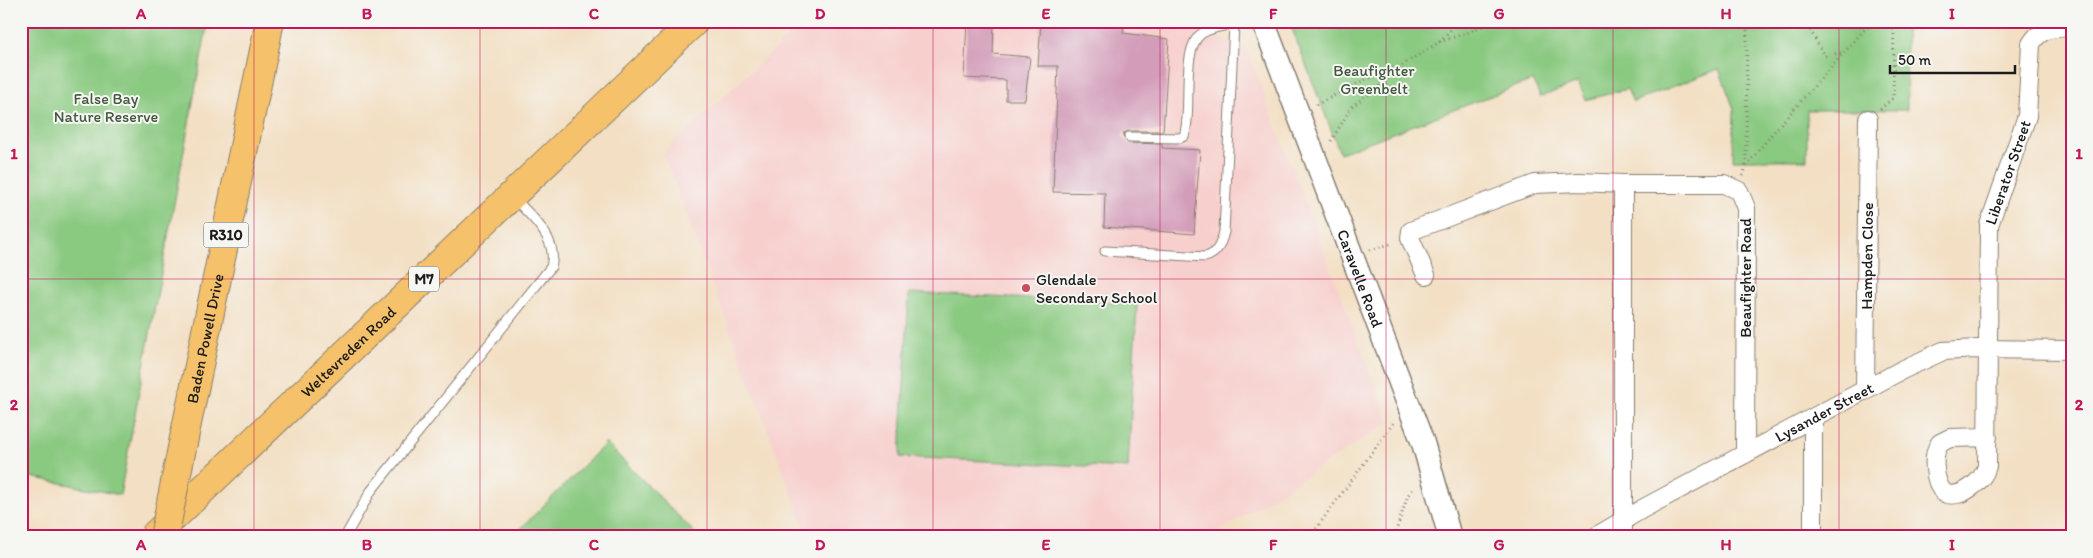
<svg xmlns="http://www.w3.org/2000/svg" width="2093" height="558" font-family="Itim,sans-serif">
	<rect width="100%" height="100%" fill="#f6f6f2"/>
	<filter id="ink" filterUnits="userSpaceOnUse"><feTurbulence type="fractalNoise" baseFrequency=".02" numOctaves="2"/><feDisplacementMap in="SourceGraphic" scale="10" xChannelSelector="R" yChannelSelector="G"/><feConvolveMatrix kernelMatrix="1 2 1 2 8 2 1 2 1" color-interpolation-filters="sRGB"/></filter>
	<filter id="wash" filterUnits="userSpaceOnUse"><feTurbulence type="fractalNoise" baseFrequency=".0096" numOctaves="4" result="noise"/><feDisplacementMap in="SourceGraphic" scale="20" xChannelSelector="R" yChannelSelector="G"/><feGaussianBlur stdDeviation="1.12" result="paint"/><feColorMatrix in="noise" values="0 0 0 0 0 0 0 0 0 0 0 0 0 0 0 0 0 1.4 0 .05"/><feComposite in="paint" operator="in"/></filter>
	<g filter="url(#wash)">
		<rect width="100%" height="100%" fill="#f3dfc3"/>
		<!-- built -->
		<polygon fill="#f7d0ce" points="805,21 1210,21 1219,38 1247,49 1389,422 1211,537 808,537 663,153"/>
		<!-- green -->
		<g fill="#89c980" stroke="#52724e">
			<polygon points="21,21 208,21 120,495 21,475"/>
			<polygon points="1289,21 1906,21 1907,110 1807,110 1807,160 1733,160 1734,109 1719,69 1633,102 1627,89 1586,100 1578,83 1540,97 1533,80 1340,153"/>
			<polygon points="909,293 1137,304 1128,468 900,457"/>
			<polygon points="606,443 699,537 512,537"/>
		</g>
		<g id="blocks">
			<!-- building -->
			<g fill="#d39cb9">
				<polygon points="967,21 994,21 993,54 1030,57 1025,100 1006,100 1006,80 964,78"/>
				<polygon points="1041,21 1124,21 1123,33 1169,39 1163,131 1129,131 1124,133 1123,137 1128,143 1162,144 1162,148 1200,150 1194,234 1104,227 1105,193 1053,192 1058,66 1038,66"/>
			</g>
		</g>
	</g>
	<g filter="url(#ink)">
		<use href="#blocks" fill-opacity="0" stroke="#887e70" stroke-width="1"/>
		<g fill="none" stroke-linecap="round" stroke-linejoin="round">
			<defs>
				<g id="service">
					<path d="M 1129,137 L 1180,138 L 1184,136 C 1193,112 1180,50 1201,34 C 1213,25 1228,27 1241,21"/>
					<path d="M 1105,251 L 1205,257 C 1218,254 1221,243 1224,232 L 1234,24"/>
					<path d="M 345,537 L 371,491 L 551,267 C 559,238 531,217 514,198"/>
				</g>
				<g id="minor">
					<polyline points="1426,275 1410,238 1411,231 1535,184 1580,182 1623,184 1724,184 1739,191 1746,208 1745,454"/>
					<path id="s1" d="M 1865,391 L 1868,119"/>
					<path id="s2" d="M 1988,437 L 1950,438 L 1940,443 C 1931,455 1934,482 1944,493 C 1960,500 1983,482 1987,466 L 1989,225 L 2027,116 L 2031,44 C 2041,27 2054,28 2072,27"/>
					<path id="s3" d="M 1595,537 L 1644,508 L 1902,370 L 1943,351 L 1977,349 L 2072,350"/>
					<polyline points="1623,537 1623,184"/>
					<polyline points="1813,537 1813,419"/>
				</g>
				<g id="tertiary">
					<path id="s4" d="M 1263,21 L 1423,443 L 1450,537"/>
				</g>
				<g id="primary">
					<path id="s5" d="M 182,448 L 270,21"/>
					<path id="s6" d="M 156,534 L 695,21"/>
				</g>
			</defs>
			<!-- service casing -->
			<use href="#service" stroke="#887e70" stroke-width="11"/>
			<!-- minor casing -->
			<use href="#minor" stroke="#887e70" stroke-width="20"/>
			<!-- tertiary casing -->
			<use href="#tertiary" stroke="#887e70" stroke-width="25"/>
			<!-- primary casing -->
			<use href="#primary" stroke="#887e70" stroke-width="30"/>
			<!-- path -->
			<g stroke="#887e70" stroke-width="3" stroke-dasharray="1 4" stroke-linecap="butt">
				<polyline points="1807,21 1807,25 1825,56 1844,52"/>
				<polyline points="1285,25 1294,21"/>
				<polyline points="1439,42 1467,33 1493,21"/>
				<polyline points="1316,105 1360,82 1401,65"/>
				<polyline points="1880,109 1893,98 1894,21"/>
				<polyline points="1331,141 1352,106 1377,89 1404,64 1438,43 1459,21"/>
				<polyline points="1746,166 1747,21"/>
				<polyline points="1743,176 1746,166 1777,128 1872,21"/>
				<polyline points="1370,250 1394,243"/>
				<polyline points="1310,537 1395,421"/>
				<polyline points="1394,537 1408,495 1415,487"/>
			</g>
			<!-- service -->
			<use href="#service" stroke="#fff" stroke-width="9"/>
			<!-- minor -->
			<use href="#minor" stroke="#fff" stroke-width="18"/>
			<!-- tertiary -->
			<use href="#tertiary" stroke="#fff" stroke-width="22"/>
			<!-- primary -->
			<use href="#primary" stroke="#f5c16b" stroke-width="28"/>
			<defs>
				<polyline id="primary-bridge" points="164,537 182,448"/>
			</defs>
			<!-- primary-bridge casing -->
			<use href="#primary-bridge" stroke="#887e70" stroke-width="30" stroke-linecap="butt"/>
			<!-- primary-bridge -->
			<use href="#primary-bridge" stroke="#f5c16b" stroke-width="28"/>
		</g>
	</g>
	<!-- grid -->
	<path fill="none" stroke="#c2185b" stroke-width="1" stroke-opacity="0.55" d="M 254,21 L 254,537M 480,21 L 480,537M 707,21 L 707,537M 933,21 L 933,537M 1160,21 L 1160,537M 1386,21 L 1386,537M 1613,21 L 1613,537M 1839,21 L 1839,537M 21,279 L 2072,279"/>
	<!-- markers -->
	<circle fill="#d1495b" stroke="#f6f6f2" stroke-width="2" cx="1026" cy="288" r="5"/>
	<g text-anchor="middle" dominant-baseline="central" stroke-width="4" stroke-linejoin="round" paint-order="stroke">
		<!-- shield labels -->
		<g fill="#f6f6f2" stroke="#5d5d5c" stroke-width="1">
			<rect x="203.5" y="222.5" width="45" height="25" rx="4"/>
			<rect x="409" y="266.5" width="30" height="25" rx="4"/>
		</g>
		<g font-size="15" font-weight="bold" fill="#1c1c1c">
			<text x="226" y="235">R310</text>
			<text x="424" y="279">M7</text>
		</g>
		<!-- park labels -->
		<g font-size="16" fill="#42593f" stroke="#f6f6f2">
			<text x="1374" y="70">Beaufighter<tspan x="1374" dy="18">Greenbelt</tspan></text>
			<text x="106" y="98">False Bay<tspan x="106" dy="18">Nature Reserve</tspan></text>
		</g>
		<!-- street labels -->
		<g font-size="16" fill="#1c1c1c" stroke="#f6f6f2">
			<text stroke="none"><textPath href="#s2" startOffset="455">Liberator Street</textPath></text>
			<text stroke="none"><textPath href="#s1" startOffset="135">Hampden Close</textPath></text>
			<text stroke="none"><textPath href="#s4" startOffset="275">Caravelle Road</textPath></text>
			<text transform="translate(1745 278) rotate(-90)">Beaufighter Road</text>
			<text stroke="none"><textPath href="#s5" startOffset="112">Baden Powell Drive</textPath></text>
			<text stroke="none"><textPath href="#s6" startOffset="265">Weltevreden Road</textPath></text>
			<text stroke="none"><textPath href="#s3" startOffset="261">Lysander Street</textPath></text>
		</g>
		<!-- poi labels -->
		<g font-size="16" fill="#1c1c1c" stroke="#f6f6f2" text-anchor="start">
			<text x="1036" y="279">Glendale<tspan x="1036" dy="18">Secondary School</tspan></text>
		</g>
	</g>
	<!-- margin -->
	<rect width="2093" height="558" fill="none" stroke="#f6f6f2" stroke-width="55"/>
	<!-- scale -->
	<path d="M1890 65v8h125v-8" fill="none" stroke="#1c1c1c" stroke-width="2.5"/>
	<text x="1898" y="65" font-size="15" fill="#1c1c1c" stroke="#f6f6f2" stroke-width="4" paint-order="stroke">50 m</text>
	<rect x="28" y="28" width="2038" height="502" fill="none" stroke="#c2185b" stroke-width="2"/>
	<g font-size="16" text-anchor="middle" font-weight="bold" fill="#c2185b">
		<text x="141" y="19">A</text>
		<text x="367" y="19">B</text>
		<text x="594" y="19">C</text>
		<text x="820" y="19">D</text>
		<text x="1046" y="19">E</text>
		<text x="1273" y="19">F</text>
		<text x="1499" y="19">G</text>
		<text x="1726" y="19">H</text>
		<text x="1952" y="19">I</text>
		<text x="14" y="159">1</text>
		<text x="2079" y="159">1</text>
		<text x="14" y="410">2</text>
		<text x="2079" y="410">2</text>
		<text x="141" y="550">A</text>
		<text x="367" y="550">B</text>
		<text x="594" y="550">C</text>
		<text x="820" y="550">D</text>
		<text x="1046" y="550">E</text>
		<text x="1273" y="550">F</text>
		<text x="1499" y="550">G</text>
		<text x="1726" y="550">H</text>
		<text x="1952" y="550">I</text>
	</g>
</svg>
